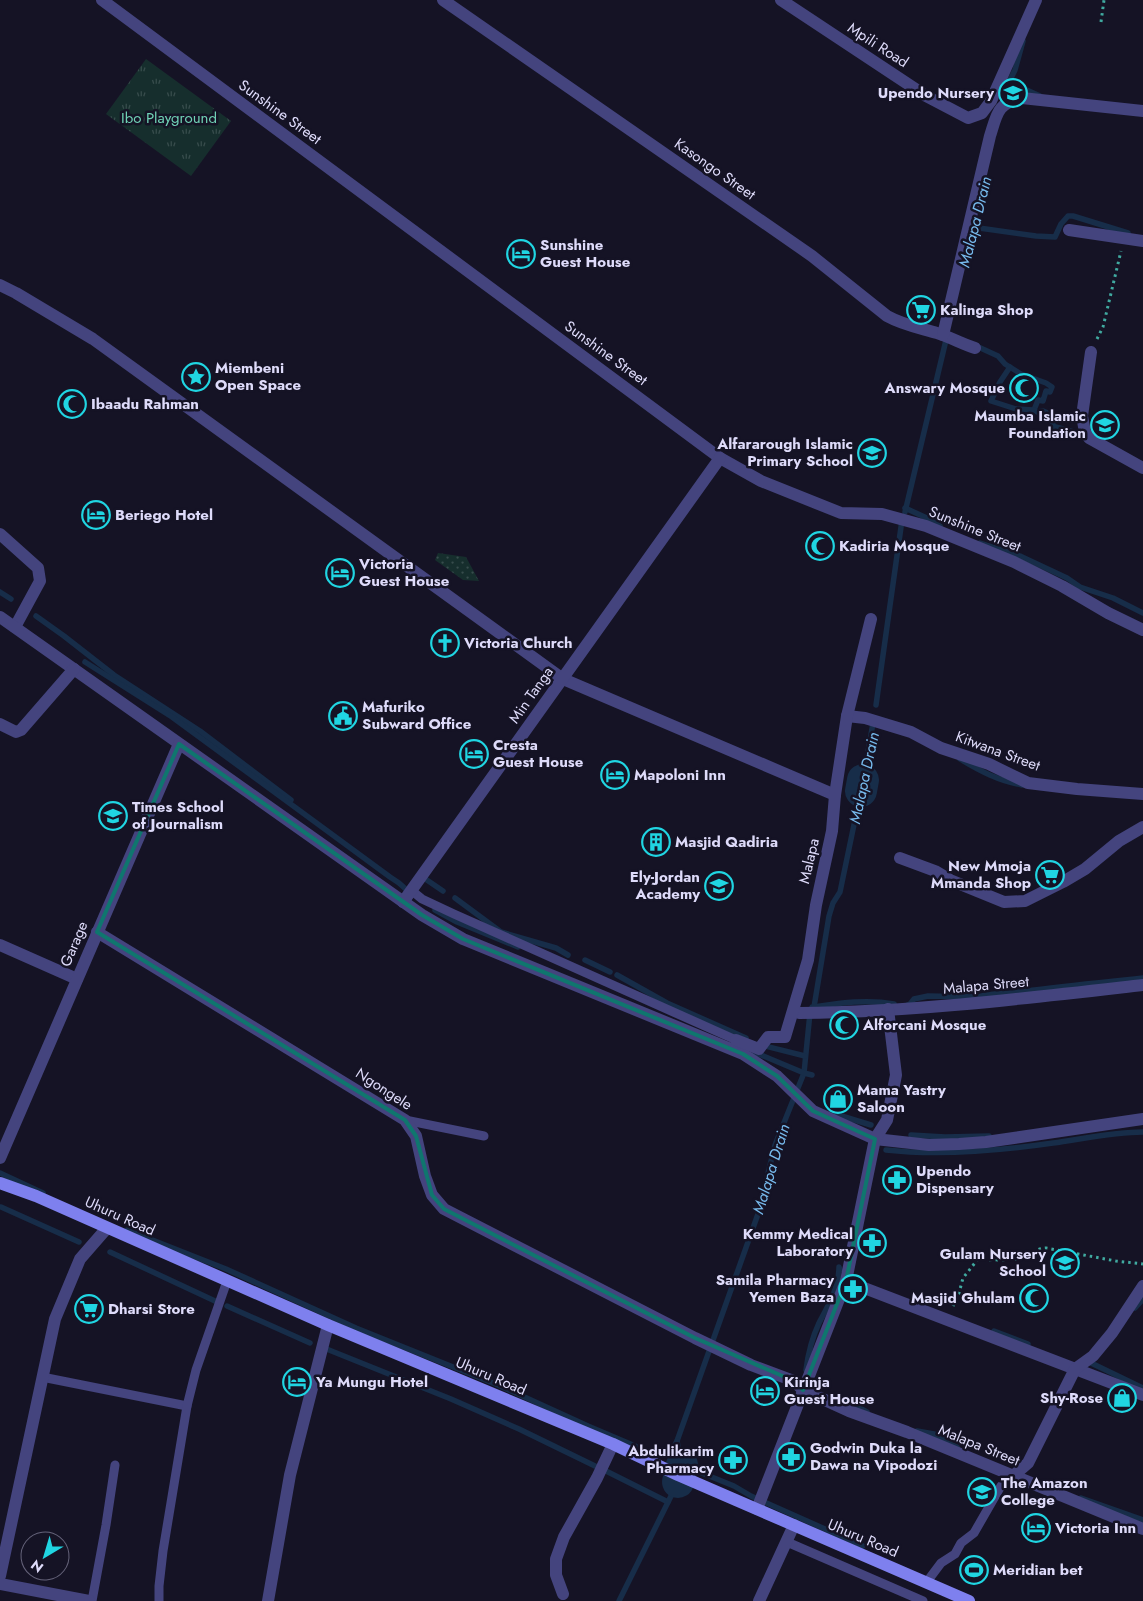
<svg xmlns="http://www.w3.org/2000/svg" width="1143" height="1601" font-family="Jost,sans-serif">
	<defs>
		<pattern id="grass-dots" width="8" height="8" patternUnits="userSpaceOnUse" patternTransform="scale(1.25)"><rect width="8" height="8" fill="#162e2d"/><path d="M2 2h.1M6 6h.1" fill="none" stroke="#374c4c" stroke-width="1.8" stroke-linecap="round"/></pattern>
		<pattern id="park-tufts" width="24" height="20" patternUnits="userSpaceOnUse" patternTransform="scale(1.25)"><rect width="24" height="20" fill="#162e2d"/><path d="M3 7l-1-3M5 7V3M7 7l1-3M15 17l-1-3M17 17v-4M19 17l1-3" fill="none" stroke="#374c4c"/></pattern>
	</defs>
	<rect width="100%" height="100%" fill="#151325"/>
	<!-- grass -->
	<polygon fill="url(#grass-dots)" points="438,553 466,557 479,581 463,580 435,560"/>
	<!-- park -->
	<polygon fill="url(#park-tufts)" points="146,59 231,121 191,176 106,114"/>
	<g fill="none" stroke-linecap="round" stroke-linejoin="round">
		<!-- stream -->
		<g stroke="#172d49" stroke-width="5.5">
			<polyline points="1009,82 1040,96"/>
			<polyline points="1005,99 1009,82 1015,70 1023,41"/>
			<polyline points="972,227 1036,236 1055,237 1061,224 1068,216 1073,216 1128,233"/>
			<polyline points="974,345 998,356 1005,364 1021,374 1046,383 1052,387 1050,392 1046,391 1043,401 1038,400 1034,410"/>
			<polyline points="1010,367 1000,382 991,401 1016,409 1034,410 1037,412 1043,411 1055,416 1052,426 1074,432 1086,438"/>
			<polyline points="905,508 929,519 940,526"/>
			<polyline points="905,512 946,340"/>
			<polyline points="980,543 1020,556 1067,578 1080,587 1113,598 1143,613"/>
			<polyline points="0,592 11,599"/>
			<polyline points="36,616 64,636 114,675 200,731 291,800"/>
			<polyline points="85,662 172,717 390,877 399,883 409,892"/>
			<polyline points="876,705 902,520"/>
			<path d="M 960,759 C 980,771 999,781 1022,785"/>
			<polyline points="863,780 873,723 875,722"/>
			<polyline points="861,791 840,892 833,903 829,916 814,1007 812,1007 810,1013 804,1073 775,1145 758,1214 677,1441 682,1465 734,1486 751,1496 863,1546"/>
			<polyline points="421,876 443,891"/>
			<polyline points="455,898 501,932 556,948 568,955"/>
			<polyline points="435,910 457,922 518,947"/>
			<polyline points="585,960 610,972"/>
			<polyline points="617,975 667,1003 746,1038"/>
			<path d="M 905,1006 L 910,1004 L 914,999 L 928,996 L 978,997 C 990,993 1001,994 1013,993 C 1056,986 1100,983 1143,978"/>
			<path d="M 814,1007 C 841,1003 867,999 894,1004"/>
			<polyline points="761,1045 805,1056"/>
			<polyline points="754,1052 804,1073 812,1075"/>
			<polyline points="835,1114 871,1125"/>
			<polyline points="911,1135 945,1137 989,1136"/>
			<path d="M 886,1150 C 941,1156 998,1151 1053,1143 C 1082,1139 1114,1132 1143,1132"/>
			<polyline points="0,1173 43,1193"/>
			<polyline points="1,1207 79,1242"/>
			<polyline points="127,1230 226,1269 356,1328 498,1385 588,1426 647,1451 672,1450 677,1441"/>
			<polyline points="110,1252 215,1301"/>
			<polyline points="227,1306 310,1343"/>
			<polyline points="1135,1308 1143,1299"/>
			<polyline points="994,1331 1028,1344"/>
			<polyline points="324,1348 451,1399 519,1429 595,1466"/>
			<polyline points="1089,1362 1143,1388"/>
			<path d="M 806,1370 C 808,1354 812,1338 819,1323 C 828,1306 839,1288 839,1267 L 840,1270"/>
			<polyline points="841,1402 854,1405 867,1412"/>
			<polyline points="917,1431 934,1434 957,1447"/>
			<polyline points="606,1471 668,1502"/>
			<polyline points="1081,1498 1143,1520"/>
			<polyline points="619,1601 678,1482"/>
		</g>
		<!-- river -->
		<g stroke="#172d49" stroke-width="32">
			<polyline points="861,791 863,780"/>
			<polyline points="678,1482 682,1465"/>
		</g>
		<!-- path -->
		<g stroke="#40aaa0" stroke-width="3" stroke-dasharray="2.5 4" stroke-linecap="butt">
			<polyline points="1101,22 1104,0"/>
			<polyline points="1097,339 1103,327 1121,251"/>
			<path d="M 953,1306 L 959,1293 L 963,1278 L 978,1259 C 994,1260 1009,1261 1025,1257 C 1034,1255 1032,1249 1046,1248 L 1116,1261 L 1143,1264"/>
		</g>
		<!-- lane -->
		<g stroke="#44447e" stroke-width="9">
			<polyline points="411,890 422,899 454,914 736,1040"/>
			<polyline points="405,1120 484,1136"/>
			<polyline points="42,1377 187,1406"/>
			<polyline points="787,1542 923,1601"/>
			<polyline points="926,1583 941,1563 955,1554 961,1543 974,1533 1001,1486 1013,1476"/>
			<polyline points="92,1601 106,1525 115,1465"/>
			<polyline points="159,1601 159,1586 163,1551 187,1406 196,1370 227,1281"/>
		</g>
		<!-- street -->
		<g stroke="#44447e" stroke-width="12">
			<polyline points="102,0 720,458 761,481 841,513 882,514 926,526 1014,562 1062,586 1108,613 1143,630"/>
			<path d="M 443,0 L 812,256 L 887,316 C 903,325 920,328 937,333 C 950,337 962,344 975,348"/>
			<polyline points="781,0 926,96 968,118 982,113 991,101 1036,0"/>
			<polyline points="1069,230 1143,241"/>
			<polyline points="0,285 16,293 93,339 563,679 835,795"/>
			<path d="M 943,335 L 990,136 C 997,114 997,103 1022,98 L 1143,111"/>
			<polyline points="1091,352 1082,416 1085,432 1089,438 1143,468"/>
			<polyline points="0,534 38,568 40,581 15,627"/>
			<polyline points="0,617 422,915 463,939 743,1054 777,1076 813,1111 875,1139 929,1145 959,1144 986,1142 1143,1119"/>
			<polyline points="847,716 865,718 911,732 941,748 989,764 1028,783 1077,789 1143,794"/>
			<polyline points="0,724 16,732 21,730 74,669"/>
			<polyline points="900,858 935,871 950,880 1004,902 1025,901 1063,882 1085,869 1119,841 1143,827"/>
			<polyline points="403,902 720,458"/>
			<polyline points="97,932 405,1120 416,1136 425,1176 432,1195 444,1209 695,1338 751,1365 794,1381 803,1390 849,1411 907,1432 1143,1529"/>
			<polyline points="0,945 77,979"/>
			<path d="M 799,1013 C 914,1012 1029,998 1143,985"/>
			<polyline points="736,1040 759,1049 768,1037 785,1037 808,960 816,905 832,831 835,795 847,716 871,619"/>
			<polyline points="0,1158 179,744"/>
			<polyline points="846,1281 1143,1395"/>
			<polyline points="1013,1476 1028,1463 1075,1369 1093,1356 1112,1333 1143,1286"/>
			<polyline points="757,1509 846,1281 875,1139 887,1120 896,1075 888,1009"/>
			<polyline points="0,1576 55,1319 80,1259 107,1228"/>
			<polyline points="0,1584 89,1601"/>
			<polyline points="563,1594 556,1575 556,1559 564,1537 597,1478 613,1444"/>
			<polyline points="268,1601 290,1475 328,1325"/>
			<polyline points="759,1601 794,1525"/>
		</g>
		<!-- secondary -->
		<polyline stroke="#7e80ee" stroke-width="12" points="0,1183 36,1196 328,1325 613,1444 678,1475 969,1601"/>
	</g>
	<!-- marked area -->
	<path fill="none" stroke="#0f766e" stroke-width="4" stroke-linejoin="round" d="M 179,744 L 422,915 L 463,939 L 743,1054 L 777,1076 L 813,1111 L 875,1139 L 846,1281 L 803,1390 L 794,1381 L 695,1338 L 444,1209 L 432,1195 L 416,1136 L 405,1120 L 97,932 Z"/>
	<!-- icons -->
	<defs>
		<symbol id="school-ring" viewBox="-11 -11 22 22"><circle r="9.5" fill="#151325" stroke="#20d5e2" stroke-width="1.5"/><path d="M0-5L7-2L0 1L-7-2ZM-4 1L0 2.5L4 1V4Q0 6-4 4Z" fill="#20d5e2"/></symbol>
		<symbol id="hotel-ring" viewBox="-11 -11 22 22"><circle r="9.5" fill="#151325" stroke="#20d5e2" stroke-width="1.5"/><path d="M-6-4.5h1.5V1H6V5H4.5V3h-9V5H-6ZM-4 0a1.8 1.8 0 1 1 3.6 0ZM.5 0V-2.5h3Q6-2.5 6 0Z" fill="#20d5e2"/></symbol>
		<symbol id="supermarket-ring" viewBox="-11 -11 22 22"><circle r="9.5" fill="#151325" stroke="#20d5e2" stroke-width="1.5"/><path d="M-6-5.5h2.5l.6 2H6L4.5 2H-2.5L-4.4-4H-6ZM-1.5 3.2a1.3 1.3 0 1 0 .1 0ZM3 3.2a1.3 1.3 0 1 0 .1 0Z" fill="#20d5e2"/></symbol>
		<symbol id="sight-ring" viewBox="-11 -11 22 22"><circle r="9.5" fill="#151325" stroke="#20d5e2" stroke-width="1.5"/><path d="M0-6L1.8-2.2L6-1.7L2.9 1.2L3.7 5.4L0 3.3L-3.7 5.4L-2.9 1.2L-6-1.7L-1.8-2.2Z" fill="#20d5e2"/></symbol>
		<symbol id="mosque-ring" viewBox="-11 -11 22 22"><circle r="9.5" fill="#151325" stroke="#20d5e2" stroke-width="1.5"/><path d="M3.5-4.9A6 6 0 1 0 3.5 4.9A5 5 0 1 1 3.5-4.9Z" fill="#20d5e2"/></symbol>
		<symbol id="church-ring" viewBox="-11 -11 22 22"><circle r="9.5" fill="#151325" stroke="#20d5e2" stroke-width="1.5"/><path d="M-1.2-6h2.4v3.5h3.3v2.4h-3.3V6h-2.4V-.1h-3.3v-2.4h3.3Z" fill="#20d5e2"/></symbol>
		<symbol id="civic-ring" viewBox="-11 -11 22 22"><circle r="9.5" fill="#151325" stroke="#20d5e2" stroke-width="1.5"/><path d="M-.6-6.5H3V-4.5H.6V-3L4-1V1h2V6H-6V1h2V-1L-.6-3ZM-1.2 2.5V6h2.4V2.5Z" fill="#20d5e2"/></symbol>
		<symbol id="building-ring" viewBox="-11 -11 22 22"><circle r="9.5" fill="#151325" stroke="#20d5e2" stroke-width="1.5"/><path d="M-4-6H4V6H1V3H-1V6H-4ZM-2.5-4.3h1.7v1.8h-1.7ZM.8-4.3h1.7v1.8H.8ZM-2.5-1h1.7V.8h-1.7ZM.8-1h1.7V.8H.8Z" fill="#20d5e2"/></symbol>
		<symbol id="shop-ring" viewBox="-11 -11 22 22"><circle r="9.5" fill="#151325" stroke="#20d5e2" stroke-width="1.5"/><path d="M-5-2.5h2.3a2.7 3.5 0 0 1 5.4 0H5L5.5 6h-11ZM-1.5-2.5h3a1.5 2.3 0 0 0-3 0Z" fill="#20d5e2"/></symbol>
		<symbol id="pharmacy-ring" viewBox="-11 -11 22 22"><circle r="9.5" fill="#151325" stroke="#20d5e2" stroke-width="1.5"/><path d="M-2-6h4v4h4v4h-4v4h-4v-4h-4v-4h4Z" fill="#20d5e2"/></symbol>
		<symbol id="university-ring" viewBox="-11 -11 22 22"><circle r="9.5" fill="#151325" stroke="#20d5e2" stroke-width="1.5"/><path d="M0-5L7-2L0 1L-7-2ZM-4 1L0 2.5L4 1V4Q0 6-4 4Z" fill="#20d5e2"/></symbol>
		<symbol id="stadium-ring" viewBox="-11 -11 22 22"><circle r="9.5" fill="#151325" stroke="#20d5e2" stroke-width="1.5"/><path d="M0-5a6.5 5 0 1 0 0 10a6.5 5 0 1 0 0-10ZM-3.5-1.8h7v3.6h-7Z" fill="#20d5e2"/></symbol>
	</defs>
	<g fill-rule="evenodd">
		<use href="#school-ring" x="997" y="77" width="32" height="32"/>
		<use href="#hotel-ring" x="505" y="238" width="32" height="32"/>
		<use href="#supermarket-ring" x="905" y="294" width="32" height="32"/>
		<use href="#sight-ring" x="180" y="361" width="32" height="32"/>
		<use href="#mosque-ring" x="1008" y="372" width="32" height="32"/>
		<use href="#mosque-ring" x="56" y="388" width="32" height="32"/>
		<use href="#school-ring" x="1089" y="409" width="32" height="32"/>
		<use href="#school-ring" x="856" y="437" width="32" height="32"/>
		<use href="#hotel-ring" x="80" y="499" width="32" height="32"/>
		<use href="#mosque-ring" x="804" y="530" width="32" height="32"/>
		<use href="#hotel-ring" x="324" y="557" width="32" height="32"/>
		<use href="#church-ring" x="429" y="627" width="32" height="32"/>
		<use href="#civic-ring" x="327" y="700" width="32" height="32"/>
		<use href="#hotel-ring" x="458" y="738" width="32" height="32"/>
		<use href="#hotel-ring" x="599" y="759" width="32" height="32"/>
		<use href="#school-ring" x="97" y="800" width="32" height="32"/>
		<use href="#building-ring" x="640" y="826" width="32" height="32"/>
		<use href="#supermarket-ring" x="1034" y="859" width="32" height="32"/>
		<use href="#school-ring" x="703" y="870" width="32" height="32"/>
		<use href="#mosque-ring" x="828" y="1009" width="32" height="32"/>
		<use href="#shop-ring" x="822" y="1083" width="32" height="32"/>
		<use href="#pharmacy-ring" x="881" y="1164" width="32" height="32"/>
		<use href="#pharmacy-ring" x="856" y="1227" width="32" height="32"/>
		<use href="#school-ring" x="1049" y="1247" width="32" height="32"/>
		<use href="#pharmacy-ring" x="837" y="1273" width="32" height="32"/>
		<use href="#mosque-ring" x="1018" y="1282" width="32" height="32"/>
		<use href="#supermarket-ring" x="73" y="1293" width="32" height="32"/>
		<use href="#hotel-ring" x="281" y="1366" width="32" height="32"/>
		<use href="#hotel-ring" x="749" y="1375" width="32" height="32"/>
		<use href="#shop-ring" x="1106" y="1382" width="32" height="32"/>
		<use href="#pharmacy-ring" x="775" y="1441" width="32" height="32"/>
		<use href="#pharmacy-ring" x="717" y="1444" width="32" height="32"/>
		<use href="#university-ring" x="966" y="1476" width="32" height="32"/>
		<use href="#hotel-ring" x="1020" y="1512" width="32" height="32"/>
		<use href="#stadium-ring" x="958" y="1554" width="32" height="32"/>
	</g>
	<g text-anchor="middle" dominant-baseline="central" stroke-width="5" stroke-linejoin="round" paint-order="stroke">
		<!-- street labels -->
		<g font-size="15" fill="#dedbfa" stroke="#151325">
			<text transform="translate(878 45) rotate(33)">Mpili Road</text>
			<text transform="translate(280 112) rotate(36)">Sunshine Street</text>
			<text transform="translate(715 169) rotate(35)">Kasongo Street</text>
			<text transform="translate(606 353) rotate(36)">Sunshine Street</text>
			<text transform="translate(975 529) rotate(22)">Sunshine Street</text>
			<text transform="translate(531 695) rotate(-55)">Min Tanga</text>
			<text transform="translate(998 751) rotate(20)">Kitwana Street</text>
			<text transform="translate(809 861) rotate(-77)">Malapa</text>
			<text transform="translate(74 944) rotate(-67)">Garage</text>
			<text transform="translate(986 985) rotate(-5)">Malapa Street</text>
			<text transform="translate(384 1089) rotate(33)">Ngongele</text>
			<text transform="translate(120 1216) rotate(24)">Uhuru Road</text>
			<text transform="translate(491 1376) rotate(23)">Uhuru Road</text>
			<text transform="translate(979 1445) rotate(22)">Malapa Street</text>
			<text transform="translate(863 1538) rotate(23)">Uhuru Road</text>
		</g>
		<!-- poi labels -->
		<g font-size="15" font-weight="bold" fill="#dedbfa" stroke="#151325" text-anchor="start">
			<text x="994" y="93" text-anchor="end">Upendo Nursery</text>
			<text x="540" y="245">Sunshine<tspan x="540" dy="17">Guest House</tspan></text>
			<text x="940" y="310">Kalinga Shop</text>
			<text x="215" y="368">Miembeni<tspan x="215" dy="17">Open Space</tspan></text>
			<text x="1005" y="388" text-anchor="end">Answary Mosque</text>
			<text x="91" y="404">Ibaadu Rahman</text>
			<text x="1086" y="416" text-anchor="end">Maumba Islamic<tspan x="1086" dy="17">Foundation</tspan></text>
			<text x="853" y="444" text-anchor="end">Alfararough Islamic<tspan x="853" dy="17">Primary School</tspan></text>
			<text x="115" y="515">Beriego Hotel</text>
			<text x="839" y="546">Kadiria Mosque</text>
			<text x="359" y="564">Victoria<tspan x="359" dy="17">Guest House</tspan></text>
			<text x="464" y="643">Victoria Church</text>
			<text x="362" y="707">Mafuriko<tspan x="362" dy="17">Subward Office</tspan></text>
			<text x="493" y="745">Cresta<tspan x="493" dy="17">Guest House</tspan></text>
			<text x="634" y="775">Mapoloni Inn</text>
			<text x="132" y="807">Times School<tspan x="132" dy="17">of Journalism</tspan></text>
			<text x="675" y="842">Masjid Qadiria</text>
			<text x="1031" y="866" text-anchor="end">New Mmoja<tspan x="1031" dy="17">Mmanda Shop</tspan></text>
			<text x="700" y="877" text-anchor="end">Ely-Jordan<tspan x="700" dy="17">Academy</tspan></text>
			<text x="863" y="1025">Alforcani Mosque</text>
			<text x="857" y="1090">Mama Yastry<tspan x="857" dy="17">Saloon</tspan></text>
			<text x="916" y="1171">Upendo<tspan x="916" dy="17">Dispensary</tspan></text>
			<text x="853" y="1234" text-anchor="end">Kemmy Medical<tspan x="853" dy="17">Laboratory</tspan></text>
			<text x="1046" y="1254" text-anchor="end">Gulam Nursery<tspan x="1046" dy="17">School</tspan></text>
			<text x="834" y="1280" text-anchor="end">Samila Pharmacy<tspan x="834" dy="17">Yemen Baza</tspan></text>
			<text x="1015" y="1298" text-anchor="end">Masjid Ghulam</text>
			<text x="108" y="1309">Dharsi Store</text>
			<text x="316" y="1382">Ya Mungu Hotel</text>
			<text x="784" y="1382">Kirinja<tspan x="784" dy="17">Guest House</tspan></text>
			<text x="1103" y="1398" text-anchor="end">Shy-Rose</text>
			<text x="810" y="1448">Godwin Duka la<tspan x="810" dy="17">Dawa na Vipodozi</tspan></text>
			<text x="714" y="1451" text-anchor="end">Abdulikarim<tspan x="714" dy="17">Pharmacy</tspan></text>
			<text x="1001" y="1483">The Amazon<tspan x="1001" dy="17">College</tspan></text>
			<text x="1055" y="1528">Victoria Inn</text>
			<text x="993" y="1570">Meridian bet</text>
		</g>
		<!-- park labels -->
		<g font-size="15" fill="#70d2b6" stroke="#151325">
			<text x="169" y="118">Ibo Playground</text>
		</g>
		<!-- water labels -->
		<g font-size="16" font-style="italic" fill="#77baed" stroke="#151325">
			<text transform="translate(975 222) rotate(-76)">Malapa Drain</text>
			<text transform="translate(864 778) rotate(-78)">Malapa Drain</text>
			<text transform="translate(771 1169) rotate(-73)">Malapa Drain</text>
		</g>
	</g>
	<!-- north arrow -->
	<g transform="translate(45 1556) rotate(218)"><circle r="24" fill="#151325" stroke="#65637a"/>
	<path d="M0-4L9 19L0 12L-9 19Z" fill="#20d5e2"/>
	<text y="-8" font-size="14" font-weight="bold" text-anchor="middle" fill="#dedbfa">N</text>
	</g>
</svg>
